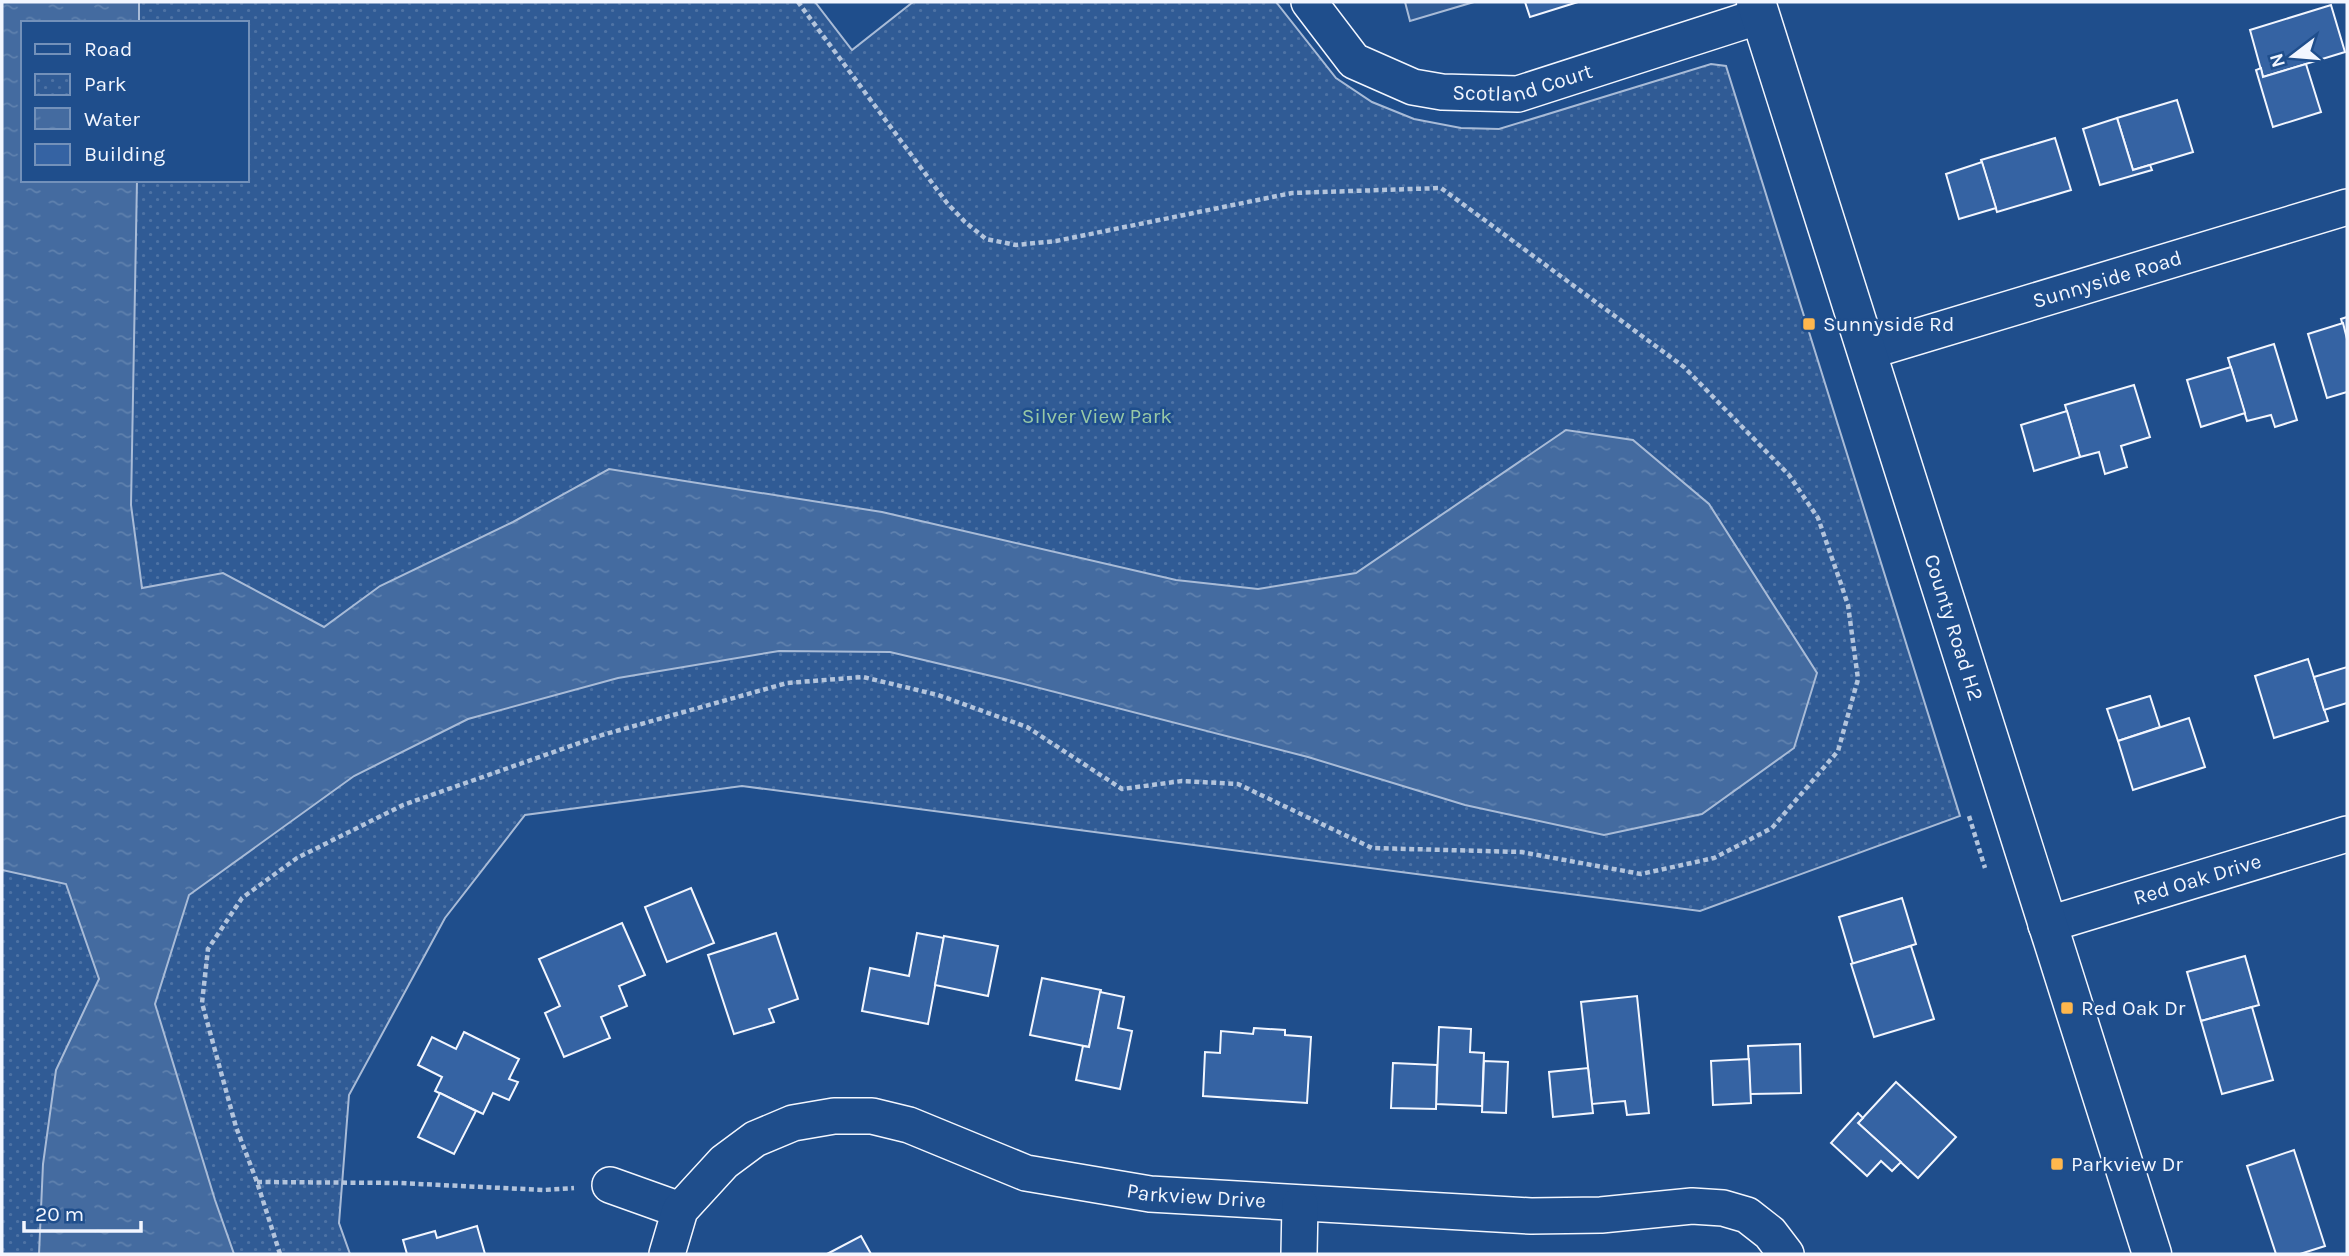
<svg xmlns="http://www.w3.org/2000/svg" width="2349" height="1256" font-family="Karla,sans-serif">
	<defs>
		<pattern id="park-dots" width="8" height="8" patternUnits="userSpaceOnUse" patternTransform="scale(1.75)"><rect width="8" height="8" fill="#305b95"/><path d="M2 2h.1M6 6h.1" fill="none" stroke="#4e73a5" stroke-width="1.8" stroke-linecap="round"/></pattern>
		<pattern id="water-ripples" width="26" height="14" patternUnits="userSpaceOnUse" patternTransform="scale(1.75)"><rect width="26" height="14" fill="#446ba0"/><path d="M2 4q2-2 4 0t4 0M15 11q2-2 4 0t4 0" fill="none" stroke="#5f81ae"/></pattern>
	</defs>
	<rect width="100%" height="100%" fill="#1f4e8c"/>
	<!-- built -->
	<polygon fill="#305b95" stroke="#a8bbd7" stroke-width="2" points="1405,2 1474,2 1410,21"/>
	<!-- park -->
	<path fill="url(#park-dots)" stroke="#a8bbd7" stroke-width="2" fill-rule="evenodd" d="M 2,2 L 815,2 L 852,50 L 913,2 L 1276,2 L 1336,78 L 1372,102 L 1414,119 L 1461,128 L 1499,129 L 1711,64 L 1726,66 L 1960,816 L 1700,911 L 742,786 L 525,815 L 445,918 L 349,1095 L 339,1223 L 350,1254 L 2,1254 ZM 23,23 L 247,23 L 247,180 L 23,180 Z"/>
	<!-- water -->
	<polygon fill="url(#water-ripples)" stroke="#a8bbd7" stroke-width="2" points="2,2 139,2 139,23 23,23 23,180 137,180 131,505 142,588 223,573 324,627 380,586 513,522 609,469 882,512 1176,580 1258,589 1356,573 1566,430 1633,440 1709,504 1817,673 1794,748 1702,814 1604,835 1465,805 1308,757 1004,679 890,652 779,651 618,678 468,719 354,776 189,895 155,1004 215,1200 234,1254 39,1254 43,1164 56,1070 99,979 66,884 2,870"/>
	<!-- building -->
	<g fill="#3563a3" stroke="#f2f6ff" stroke-width="2">
		<polygon points="1525,2 1578,2 1530,17"/>
		<polygon points="2331,5 2345,52 2263,77 2250,30"/>
		<polygon points="2306,64 2321,112 2273,127 2256,70 2261,68 2263,77"/>
		<polygon points="2177,100 2193,152 2133,170 2117,118"/>
		<polygon points="2117,118 2133,170 2150,165 2152,170 2100,185 2083,129"/>
		<polygon points="2055,138 2071,190 1997,212 1981,160"/>
		<polygon points="1982,162 1996,208 1959,219 1946,174"/>
		<polygon points="2347,317 2347,339 2341,319"/>
		<polygon points="2343,323 2347,339 2347,392 2327,398 2308,334"/>
		<polygon points="2274,344 2297,420 2275,427 2271,415 2247,421 2228,358"/>
		<polygon points="2231,367 2245,413 2201,427 2187,380"/>
		<polygon points="2134,385 2150,437 2121,446 2127,467 2105,474 2099,452 2080,457 2065,405"/>
		<polygon points="2067,411 2080,457 2034,471 2021,425"/>
		<polygon points="2308,659 2328,721 2274,738 2255,676"/>
		<polygon points="2347,667 2347,703 2324,710 2314,677"/>
		<polygon points="2150,696 2160,727 2118,741 2107,709"/>
		<polygon points="2189,718 2205,767 2133,790 2118,741"/>
		<polygon points="691,888 714,943 667,962 645,907"/>
		<polygon points="1902,898 1916,944 1853,964 1839,917"/>
		<polygon points="622,923 645,975 619,986 627,1006 601,1017 610,1038 564,1057 545,1013 560,1006 539,959"/>
		<polygon points="776,933 798,999 769,1009 774,1022 734,1034 708,955"/>
		<polygon points="917,933 944,938 928,1024 862,1011 870,968 909,976"/>
		<polygon points="944,936 998,946 988,996 935,985"/>
		<polygon points="1911,946 1934,1019 1874,1037 1851,964"/>
		<polygon points="2245,956 2259,1005 2201,1021 2187,972"/>
		<polygon points="1042,978 1101,990 1089,1047 1030,1035"/>
		<polygon points="1100,992 1124,997 1118,1028 1132,1031 1120,1089 1076,1080 1083,1046 1089,1047"/>
		<polygon points="1637,996 1649,1113 1627,1115 1625,1101 1592,1104 1581,1002"/>
		<polygon points="2252,1007 2273,1080 2222,1094 2201,1021"/>
		<polygon points="1439,1027 1471,1029 1470,1052 1484,1053 1482,1106 1436,1104"/>
		<polygon points="1254,1028 1285,1030 1285,1035 1311,1037 1307,1103 1203,1096 1205,1052 1220,1053 1221,1031 1253,1034"/>
		<polygon points="464,1032 519,1059 509,1079 518,1082 509,1100 493,1093 483,1114 435,1091 442,1077 418,1065 432,1037 456,1049"/>
		<polygon points="1800,1044 1801,1093 1750,1094 1748,1046"/>
		<polygon points="1749,1059 1751,1103 1713,1105 1711,1061"/>
		<polygon points="1484,1061 1508,1062 1506,1113 1482,1112"/>
		<polygon points="1393,1063 1437,1065 1436,1109 1391,1108"/>
		<polygon points="1588,1068 1593,1113 1553,1117 1549,1072"/>
		<polygon points="1896,1082 1956,1137 1918,1178 1858,1123"/>
		<polygon points="440,1093 476,1111 454,1154 418,1137"/>
		<polygon points="1858,1113 1863,1118 1858,1123 1901,1162 1892,1171 1881,1161 1867,1176 1831,1143"/>
		<polygon points="2294,1150 2325,1246 2300,1254 2276,1254 2247,1166"/>
		<polygon points="477,1226 485,1254 407,1254 403,1240 435,1231 437,1238"/>
		<polygon points="861,1236 871,1254 827,1254"/>
	</g>
	<g fill="none" stroke-linecap="round" stroke-linejoin="round">
		<defs>
			<g id="street">
				<path id="s1" d="M 1309,2 L 1354,61 L 1413,87 L 1442,92 L 1518,94 L 1760,16"/>
				<path id="s2" d="M 1866,352 L 2347,207"/>
				<path id="s3" d="M 2046,925 L 2347,834"/>
				<polyline points="610,1185 680,1210"/>
				<path id="s4" d="M 667,1254 L 680,1210 L 724,1162 L 755,1139 L 793,1123 L 834,1116 L 872,1116 L 909,1125 L 1026,1173 L 1150,1194 L 1531,1216 L 1601,1215 L 1692,1206 L 1723,1208 L 1747,1215 L 1770,1233 L 1786,1254"/>
				<polyline points="1299,1254 1300,1204"/>
			</g>
			<g id="secondary">
				<path id="s5" d="M 1756,2 L 2152,1254"/>
			</g>
		</defs>
		<!-- street casing -->
		<use href="#street" stroke="#f2f6ff" stroke-width="38"/>
		<!-- secondary casing -->
		<use href="#secondary" stroke="#f2f6ff" stroke-width="41"/>
		<!-- path -->
		<g stroke="#b3c4dc" stroke-width="4.5" stroke-dasharray="5 3.5" stroke-linecap="butt">
			<polyline points="1969,816 1985,868"/>
			<polyline points="257,1182 399,1183 544,1190 574,1188"/>
			<polyline points="280,1254 257,1182 236,1127 202,1003 208,949 242,898 297,858 403,805 602,735 787,683 863,677 938,695 1027,727 1122,789 1182,781 1238,784 1372,848 1521,852 1641,874 1714,858 1772,828 1838,751 1858,679 1848,605 1841,584 1818,518 1789,475 1684,367 1441,188 1292,193 1056,241 1016,245 986,239 965,222 947,203 798,2"/>
		</g>
		<!-- street -->
		<use href="#street" stroke="#1f4e8c" stroke-width="35"/>
		<!-- secondary -->
		<use href="#secondary" stroke="#1f4e8c" stroke-width="38"/>
	</g>
	<!-- markers -->
	<g fill="#ffb74d" stroke="#1f4e8c" stroke-width="2.5">
		<rect x="1802" y="317" width="14" height="14" rx="3.5"/>
		<rect x="2060" y="1001" width="14" height="14" rx="3.5"/>
		<rect x="2050" y="1157" width="14" height="14" rx="3.5"/>
	</g>
	<g text-anchor="middle" dominant-baseline="central" stroke-width="5" stroke-linejoin="round" paint-order="stroke">
		<!-- street labels -->
		<g font-size="21" fill="#f2f6ff" stroke="#1f4e8c">
			<text stroke="none"><textPath href="#s1" startOffset="250">Scotland Court</textPath></text>
			<text stroke="none"><textPath href="#s2" startOffset="252">Sunnyside Road</textPath></text>
			<text stroke="none"><textPath href="#s5" startOffset="656">County Road H2</textPath></text>
			<text stroke="none"><textPath href="#s3" startOffset="158">Red Oak Drive</textPath></text>
			<text stroke="none"><textPath href="#s4" startOffset="607">Parkview Drive</textPath></text>
		</g>
		<!-- poi labels -->
		<g font-size="21" fill="#f2f6ff" stroke="#1f4e8c" text-anchor="start">
			<text x="1823" y="324">Sunnyside Rd</text>
			<text x="2081" y="1008">Red Oak Dr</text>
			<text x="2071" y="1164">Parkview Dr</text>
		</g>
		<!-- park labels -->
		<g font-size="21" fill="#97c8a6" stroke="#1f4e8c">
			<text x="1097" y="416">Silver View Park</text>
		</g>
	</g>
	<!-- border -->
	<rect width="2349" height="1256" fill="none" stroke="#f2f6ff" stroke-width="7"/>
	<!-- legend -->
	<rect x="21" y="21" width="228" height="161" fill="#1f4e8c" stroke="#7391ba" stroke-width="2"/>
	<rect x="35" y="44" width="35" height="10" fill="#1f4e8c" stroke="#7391ba" stroke-width="2"/>
	<text x="84" y="56" font-size="21" fill="#f2f6ff">Road</text>
	<rect x="35" y="74" width="35" height="21" fill="url(#park-dots)" stroke="#7391ba" stroke-width="2"/>
	<text x="84" y="91" font-size="21" fill="#f2f6ff">Park</text>
	<rect x="35" y="108" width="35" height="21" fill="url(#water-ripples)" stroke="#7391ba" stroke-width="2"/>
	<text x="84" y="126" font-size="21" fill="#f2f6ff">Water</text>
	<rect x="35" y="144" width="35" height="21" fill="#3563a3" stroke="#7391ba" stroke-width="2"/>
	<text x="84" y="161" font-size="21" fill="#f2f6ff">Building</text>
	<!-- north arrow -->
	<g transform="translate(2293 56) rotate(254)" stroke="#1f4e8c" stroke-width="5" paint-order="stroke">
	<path d="M0-5L12 26L0 18L-12 26Z" fill="#f2f6ff"/>
	<text y="-10" font-size="19" font-weight="bold" text-anchor="middle" fill="#f2f6ff">N</text>
	</g>
	<!-- scale -->
	<path d="M24 1221v10h117v-10" fill="none" stroke="#f2f6ff" stroke-width="3.5"/>
	<text x="35" y="1221" font-size="21" fill="#f2f6ff" stroke="#1f4e8c" stroke-width="5" paint-order="stroke">20 m</text>
</svg>
